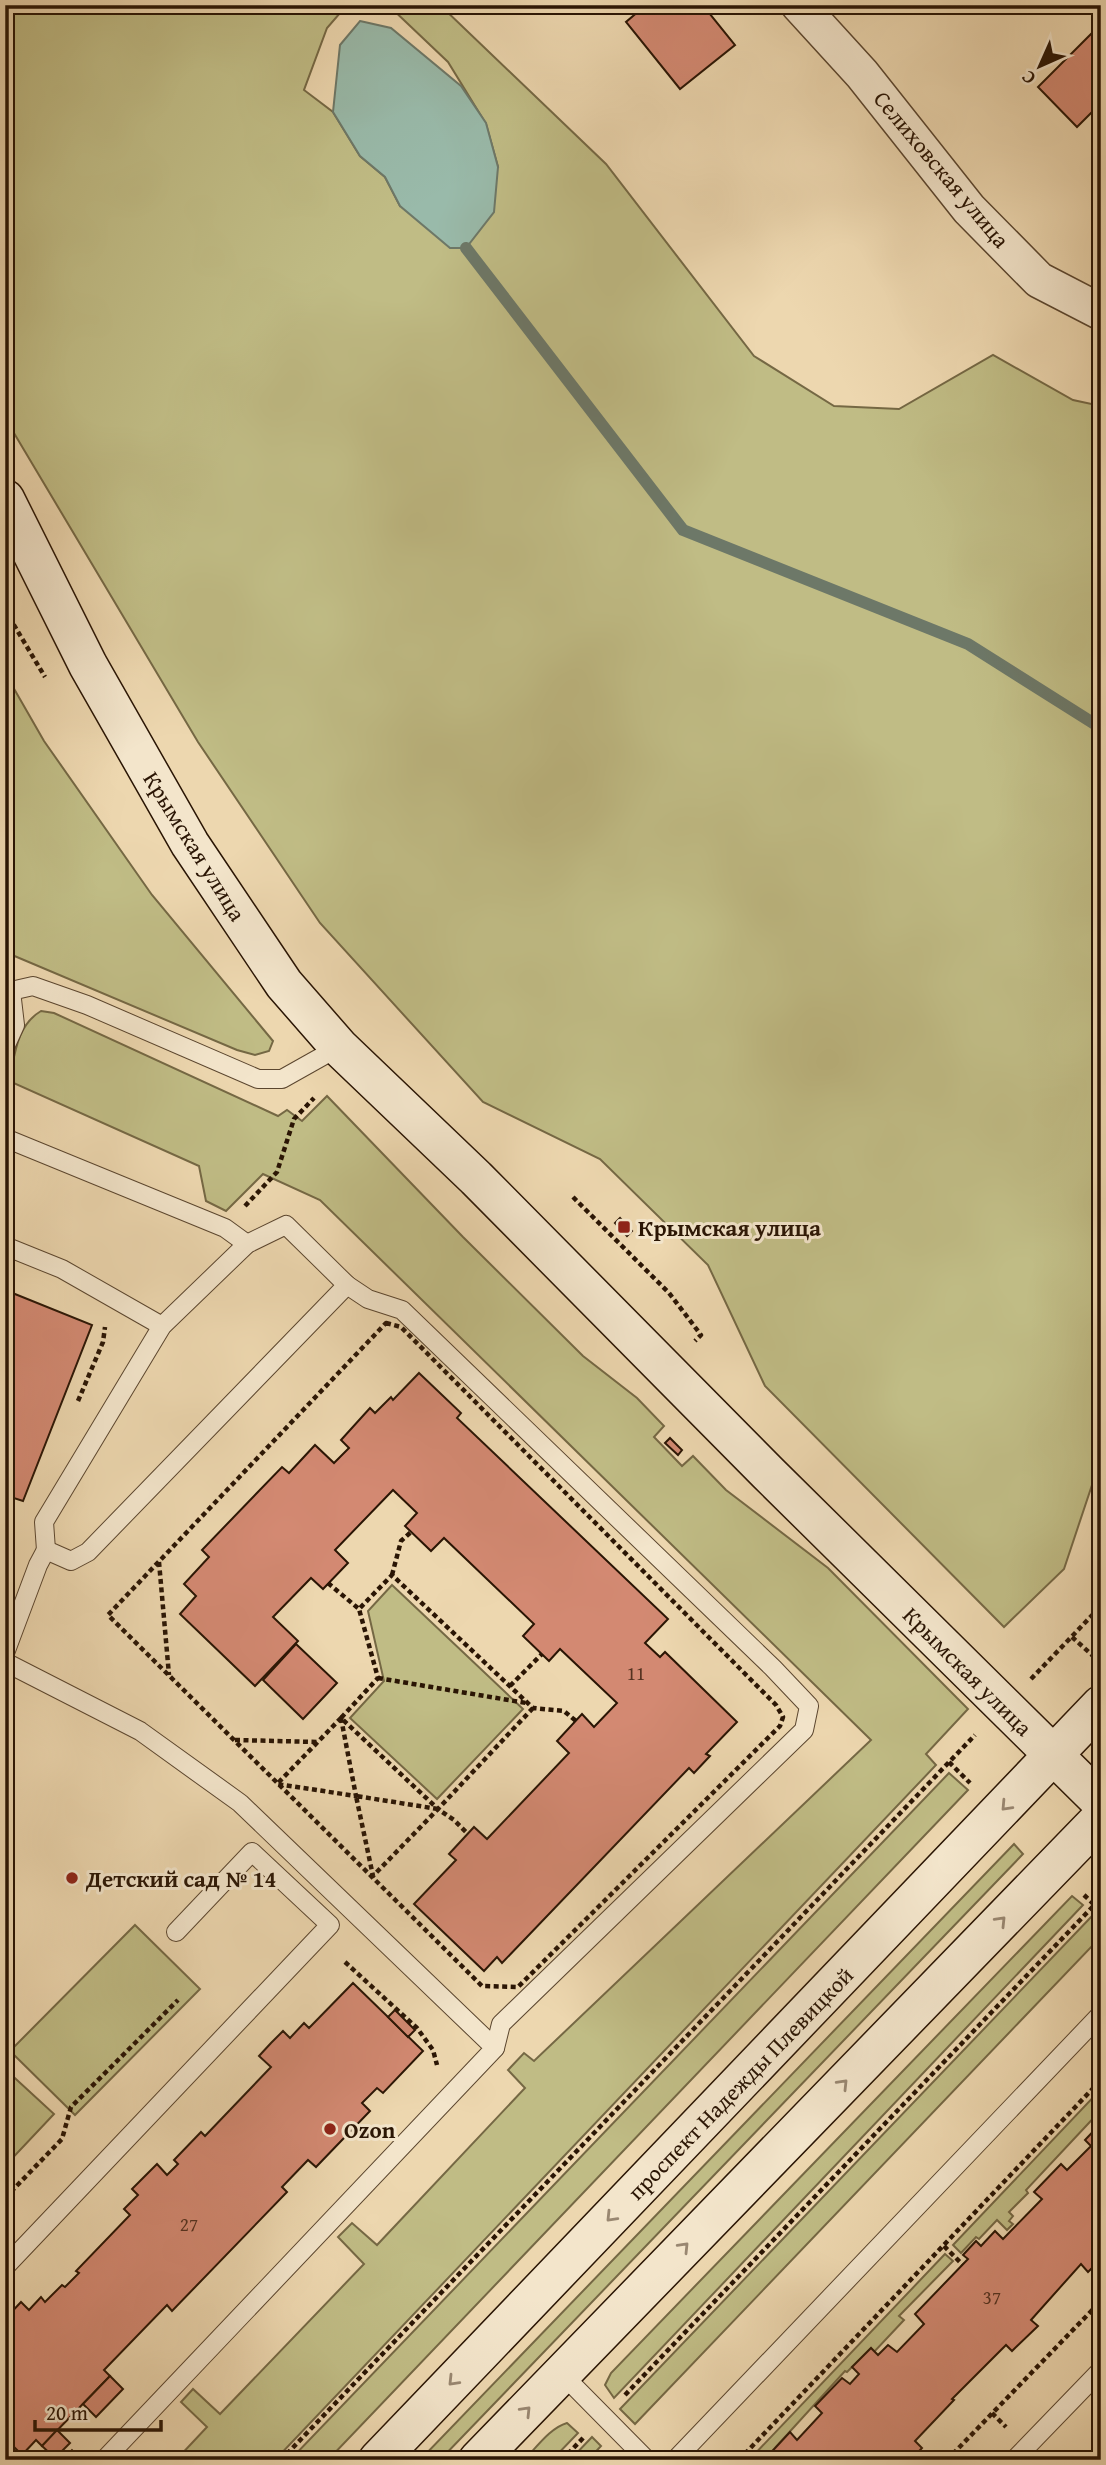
<svg xmlns="http://www.w3.org/2000/svg" width="1106" height="2465" font-family="'Gentium Book Plus',serif">
	<rect width="100%" height="100%" fill="#edd7af"/>
	<filter id="stains"><feTurbulence type="fractalNoise" baseFrequency=".00286" numOctaves="4"/><feColorMatrix values="0 0 0 0 .2 0 0 0 0 .09 0 0 0 0 .02 0 0 0 .5 -.17"/></filter>
	<radialGradient id="worn" r=".72"><stop offset=".6" stop-color="#630" stop-opacity="0"/><stop offset="1" stop-color="#630" stop-opacity=".3"/></radialGradient>
	<!-- green -->
	<g fill="#c0bc85" stroke="#756844" stroke-width="2">
		<polygon points="5,5 256,5 260,9 266,5 347,5 327,28 304,90 333,112 360,156 385,177 400,206 498,167 486,124 448,62 388,5 440,5 606,164 754,356 834,406 899,409 993,355 1073,400 1101,406 1101,1458 1064,1569 1004,1627 765,1386 708,1265 600,1159 483,1102 320,923 198,742 5,418"/>
		<polygon points="5,673 44,741 152,895 273,1041 269,1051 255,1055 237,1050 5,952"/>
		<path d="M 41,1011 L 54,1013 L 278,1116 L 287,1110 L 302,1121 L 327,1096 L 463,1237 L 583,1356 L 637,1398 L 664,1426 L 654,1437 L 682,1466 L 693,1456 L 726,1490 L 828,1568 L 968,1709 L 926,1754 L 936,1765 L 275,2460 L 176,2460 L 207,2427 L 181,2402 L 193,2389 L 220,2414 L 364,2264 L 338,2237 L 352,2223 L 377,2245 L 525,2088 L 508,2070 L 524,2053 L 534,2061 L 871,1740 L 320,1200 L 263,1174 L 226,1211 L 206,1201 L 199,1166 L 9,1081 C 15,1055 16,1026 41,1011 Z"/>
		<polygon points="392,1585 523,1709 437,1799 350,1718 384,1681 368,1611"/>
		<polygon points="949,1773 968,1790 328,2460 290,2460"/>
		<polygon points="1014,1844 1023,1854 440,2460 420,2460"/>
		<polygon points="1072,1896 1083,1905 614,2398 605,2385 611,2373"/>
		<polygon points="1093,1915 1101,1922 1101,1953 1092,1946 635,2424 620,2409"/>
		<polygon points="135,1925 200,1989 75,2115 10,2051"/>
		<polygon points="5,2069 54,2114 5,2166"/>
		<polygon points="1101,2089 1101,2110 1026,2190 1028,2193 1009,2212 1013,2216 1009,2221 1013,2224 1007,2230 997,2220 979,2239 976,2237 961,2253 953,2245"/>
		<polygon points="945,2254 953,2261 899,2316 904,2320 874,2352 871,2348 847,2372 845,2371 764,2460 749,2460"/>
		<path d="M 567,2423 L 578,2433 L 552,2460 L 524,2460 C 537,2447 550,2428 567,2423 Z"/>
		<polygon points="592,2437 601,2446 588,2460 570,2460"/>
	</g>
	<!-- water -->
	<polygon fill="#99baaa" stroke="#6d7868" stroke-width="2" points="360,21 391,28 461,86 486,123 498,167 494,212 466,248 450,248 400,206 385,177 360,156 333,112 340,45"/>
	<g fill="none" stroke-linecap="round" stroke-linejoin="round">
		<!-- stream -->
		<polyline stroke="#6d7868" stroke-width="12" points="466,248 683,530 968,644 1101,728"/>
	</g>
	<!-- building -->
	<g fill="#d38972" stroke="#2a1504" stroke-width="2">
		<polygon points="646,5 709,5 705,8 735,45 680,89 626,22"/>
		<polygon points="1101,24 1101,103 1077,127 1038,87"/>
		<polygon points="620,1218 632,1231 627,1236 615,1223"/>
		<polygon points="5,1290 92,1325 23,1501 14,1498 5,1504"/>
		<polygon points="419,1373 461,1413 457,1418 668,1619 645,1643 660,1657 665,1652 737,1722 706,1754 710,1756 694,1773 689,1768 502,1963 497,1957 484,1971 414,1904 456,1860 449,1854 474,1827 487,1839 569,1753 557,1741 582,1714 594,1727 617,1703 560,1649 549,1661 523,1636 534,1624 444,1538 431,1551 405,1526 417,1513 393,1490 335,1550 348,1563 323,1589 311,1578 273,1617 298,1641 255,1686 180,1614 196,1596 184,1584 209,1557 202,1550 282,1467 289,1473 315,1445 334,1463 349,1448 341,1440 370,1408 375,1413 391,1397 393,1400"/>
		<polygon points="670,1438 682,1450 678,1455 665,1443"/>
		<polygon points="296,1644 337,1683 303,1719 263,1680"/>
		<polygon points="353,1983 423,2051 383,2093 377,2088 362,2103 370,2111 316,2167 308,2160 282,2187 287,2192 172,2311 167,2305 104,2370 110,2376 42,2446 36,2440 22,2455 14,2447 5,2456 5,2345 9,2342 5,2339 5,2319 21,2302 29,2310 41,2297 45,2302 62,2285 65,2287 79,2273 76,2271 130,2215 124,2209 138,2195 132,2189 157,2164 167,2175 178,2164 174,2160 201,2132 205,2136 271,2067 259,2056 271,2043 283,2031 290,2038 304,2023 309,2028"/>
		<polygon points="395,2010 415,2030 408,2037 388,2017"/>
		<polygon points="1101,2123 1101,2259 1088,2272 1081,2264 1031,2320 1038,2326 1012,2351 1006,2345 952,2399 954,2400 915,2441 922,2448 911,2460 904,2460 900,2457 897,2460 764,2460 790,2432 797,2440 822,2413 815,2406 842,2378 850,2384 859,2374 852,2367 871,2348 878,2355 888,2345 897,2352 924,2324 915,2314 968,2259 963,2255 976,2241 981,2246 995,2231 1003,2239 1042,2199 1034,2192 1061,2164 1067,2170 1091,2146 1085,2140"/>
		<polygon points="110,2376 123,2389 96,2417 83,2404"/>
		<polygon points="57,2430 70,2443 55,2458 42,2446"/>
	</g>
	<g fill="none" stroke-linecap="round" stroke-linejoin="round">
		<defs>
			<g id="lane">
				<polyline points="5,1047 15,1025 11,991 33,986 87,1005 258,1079 282,1079 339,1047"/>
				<polyline points="5,1138 225,1228 247,1244"/>
				<polyline points="5,1246 62,1269 162,1326"/>
				<polyline points="46,1550 44,1522 162,1326 247,1244 286,1225 347,1285"/>
				<polyline points="5,1653 38,1565 46,1550 71,1561 88,1552 347,1285 368,1299 402,1310 773,1668 809,1706 804,1730 501,2024 495,2048"/>
				<polyline points="5,1662 140,1731 240,1803 495,2048 104,2460"/>
				<polyline points="5,2267 330,1925 252,1852 176,1932"/>
				<polyline points="562,2374 647,2460"/>
				<polyline points="675,2460 1101,2014"/>
				<polyline points="1014,2460 1101,2370"/>
			</g>
			<polyline id="street" points="799,5 862,74 969,209 1039,280 1101,312"/>
			<g id="secondary">
				<polyline points="5,499 88,665 190,844 284,984 339,1047 476,1178 768,1473 1101,1802"/>
				<polyline points="378,2460 1101,1705"/>
				<polyline points="478,2460 1101,1818"/>
			</g>
		</defs>
		<!-- lane casing -->
		<use href="#lane" stroke="#5b462f" stroke-width="20"/>
		<!-- street casing -->
		<use href="#street" stroke="#5b462f" stroke-width="38"/>
		<!-- secondary casing -->
		<use href="#secondary" stroke="#2a1504" stroke-width="41"/>
		<!-- path -->
		<g stroke="#2a1504" stroke-width="4.5" stroke-dasharray="5 3.5" stroke-linecap="butt">
			<polyline points="5,610 45,677"/>
			<polyline points="573,1197 669,1293 701,1335 695,1341"/>
			<polyline points="245,1206 277,1172 294,1119 314,1098"/>
			<polygon points="386,1323 401,1327 776,1705 783,1717 780,1726 518,1987 482,1986 108,1615"/>
			<polyline points="78,1401 103,1342 105,1327"/>
			<polyline points="159,1562 169,1675"/>
			<polyline points="392,1575 401,1541 411,1532"/>
			<polyline points="328,1583 359,1609"/>
			<polyline points="1072,1637 1101,1663"/>
			<polyline points="378,1678 526,1703"/>
			<polyline points="1031,1679 1101,1606"/>
			<polyline points="510,1686 542,1654"/>
			<polyline points="533,1708 438,1809 341,1718 378,1678 359,1609 392,1575 533,1708 564,1711 576,1721"/>
			<polygon points="341,1718 356,1796 277,1784"/>
			<polyline points="235,1740 317,1742"/>
			<polyline points="949,1762 970,1783"/>
			<polyline points="438,1809 356,1796 373,1876 438,1809 454,1820 468,1834"/>
			<polyline points="1084,1895 1101,1911"/>
			<polyline points="345,1962 417,2028 433,2050 437,2065"/>
			<polyline points="5,2198 62,2139 71,2107 178,2000"/>
			<polyline points="944,2246 963,2265"/>
			<polyline points="625,2395 1101,1898"/>
			<polyline points="992,2413 1006,2427"/>
			<polyline points="64,2460 76,2448"/>
			<polyline points="281,2460 975,1735"/>
			<polyline points="562,2460 584,2437"/>
			<polyline points="739,2460 1101,2080"/>
			<polyline points="947,2460 1101,2301"/>
		</g>
		<!-- lane -->
		<use href="#lane" stroke="#f3e5cb" stroke-width="18"/>
		<!-- street -->
		<use href="#street" stroke="#f3e5cb" stroke-width="35"/>
		<!-- secondary -->
		<use href="#secondary" stroke="#f3e5cb" stroke-width="38"/>
	</g>
	<!-- one-way arrows -->
	<defs><path id="oneway-chevron" d="M-2-3.5L2.5 0L-2 3.5" fill="none" stroke-width="1.6" stroke-linecap="round" stroke-linejoin="round" transform="scale(1.75)"/></defs>
	<g stroke="#998771">
		<use href="#oneway-chevron" transform="translate(1006 1806) rotate(133)"/>
		<use href="#oneway-chevron" transform="translate(1001 1921) rotate(-46)"/>
		<use href="#oneway-chevron" transform="translate(843 2084) rotate(-46)"/>
		<use href="#oneway-chevron" transform="translate(611 2217) rotate(134)"/>
		<use href="#oneway-chevron" transform="translate(684 2247) rotate(-46)"/>
		<use href="#oneway-chevron" transform="translate(453 2381) rotate(134)"/>
		<use href="#oneway-chevron" transform="translate(526 2411) rotate(-46)"/>
	</g>
	<!-- markers -->
	<g fill="#8f2418" stroke="#f3e5cb" stroke-width="2.5">
		<rect x="617" y="1220" width="14" height="14" rx="3.5"/>
		<circle cx="72" cy="1878" r="7"/>
		<circle cx="330" cy="2129" r="7"/>
	</g>
	<g text-anchor="middle" dominant-baseline="central" stroke-width="6" stroke-linejoin="round" paint-order="stroke">
		<!-- number labels -->
		<g font-size="19" fill="#543220">
			<text x="636" y="1673">11</text>
			<text x="189" y="2224">27</text>
			<text x="992" y="2297">37</text>
		</g>
		<!-- street labels -->
		<g font-size="23" fill="#2a1504" stroke="#f3e5cb">
			<text transform="translate(942 169) rotate(50)">Селиховская улица</text>
			<text transform="translate(195 846) rotate(58)">Крымская улица</text>
			<text transform="translate(968 1671) rotate(45)">Крымская улица</text>
			<text transform="translate(740 2083) rotate(-46)">проспект Надежды Плевицкой</text>
		</g>
		<!-- poi labels -->
		<g font-size="23" font-weight="bold" fill="#2a1504" stroke="#f3e5cb" text-anchor="start">
			<text x="638" y="1227">Крымская улица</text>
			<text x="86" y="1878">Детский сад № 14</text>
			<text x="344" y="2129">Ozon</text>
		</g>
	</g>
	<!-- margin -->
	<rect width="1106" height="2465" fill="none" stroke="#edd7af" stroke-width="28"/>
	<rect x="7" y="7" width="1092" height="2451" fill="none" stroke="#2a1504" stroke-width="3.5"/>
	<rect x="14" y="14" width="1078" height="2437" fill="none" stroke="#2a1504" stroke-width="2"/>
	<!-- north arrow -->
	<g transform="translate(1040 66) rotate(225)" stroke="#f3e5cb" stroke-width="5" paint-order="stroke">
	<path d="M0-5L12 26L0 18L-12 26Z" fill="#2a1504"/>
	<text y="-10" font-size="19" font-weight="bold" text-anchor="middle" fill="#2a1504">С</text>
	</g>
	<!-- scale -->
	<path d="M35 2420v10h126v-10" fill="none" stroke="#2a1504" stroke-width="3.5"/>
	<text x="46" y="2420" font-size="21" fill="#2a1504" stroke="#f3e5cb" stroke-width="5" paint-order="stroke">20 m</text>
	<rect width="100%" height="100%" filter="url(#stains)"/>
	<rect width="100%" height="100%" fill="url(#worn)"/>
</svg>
